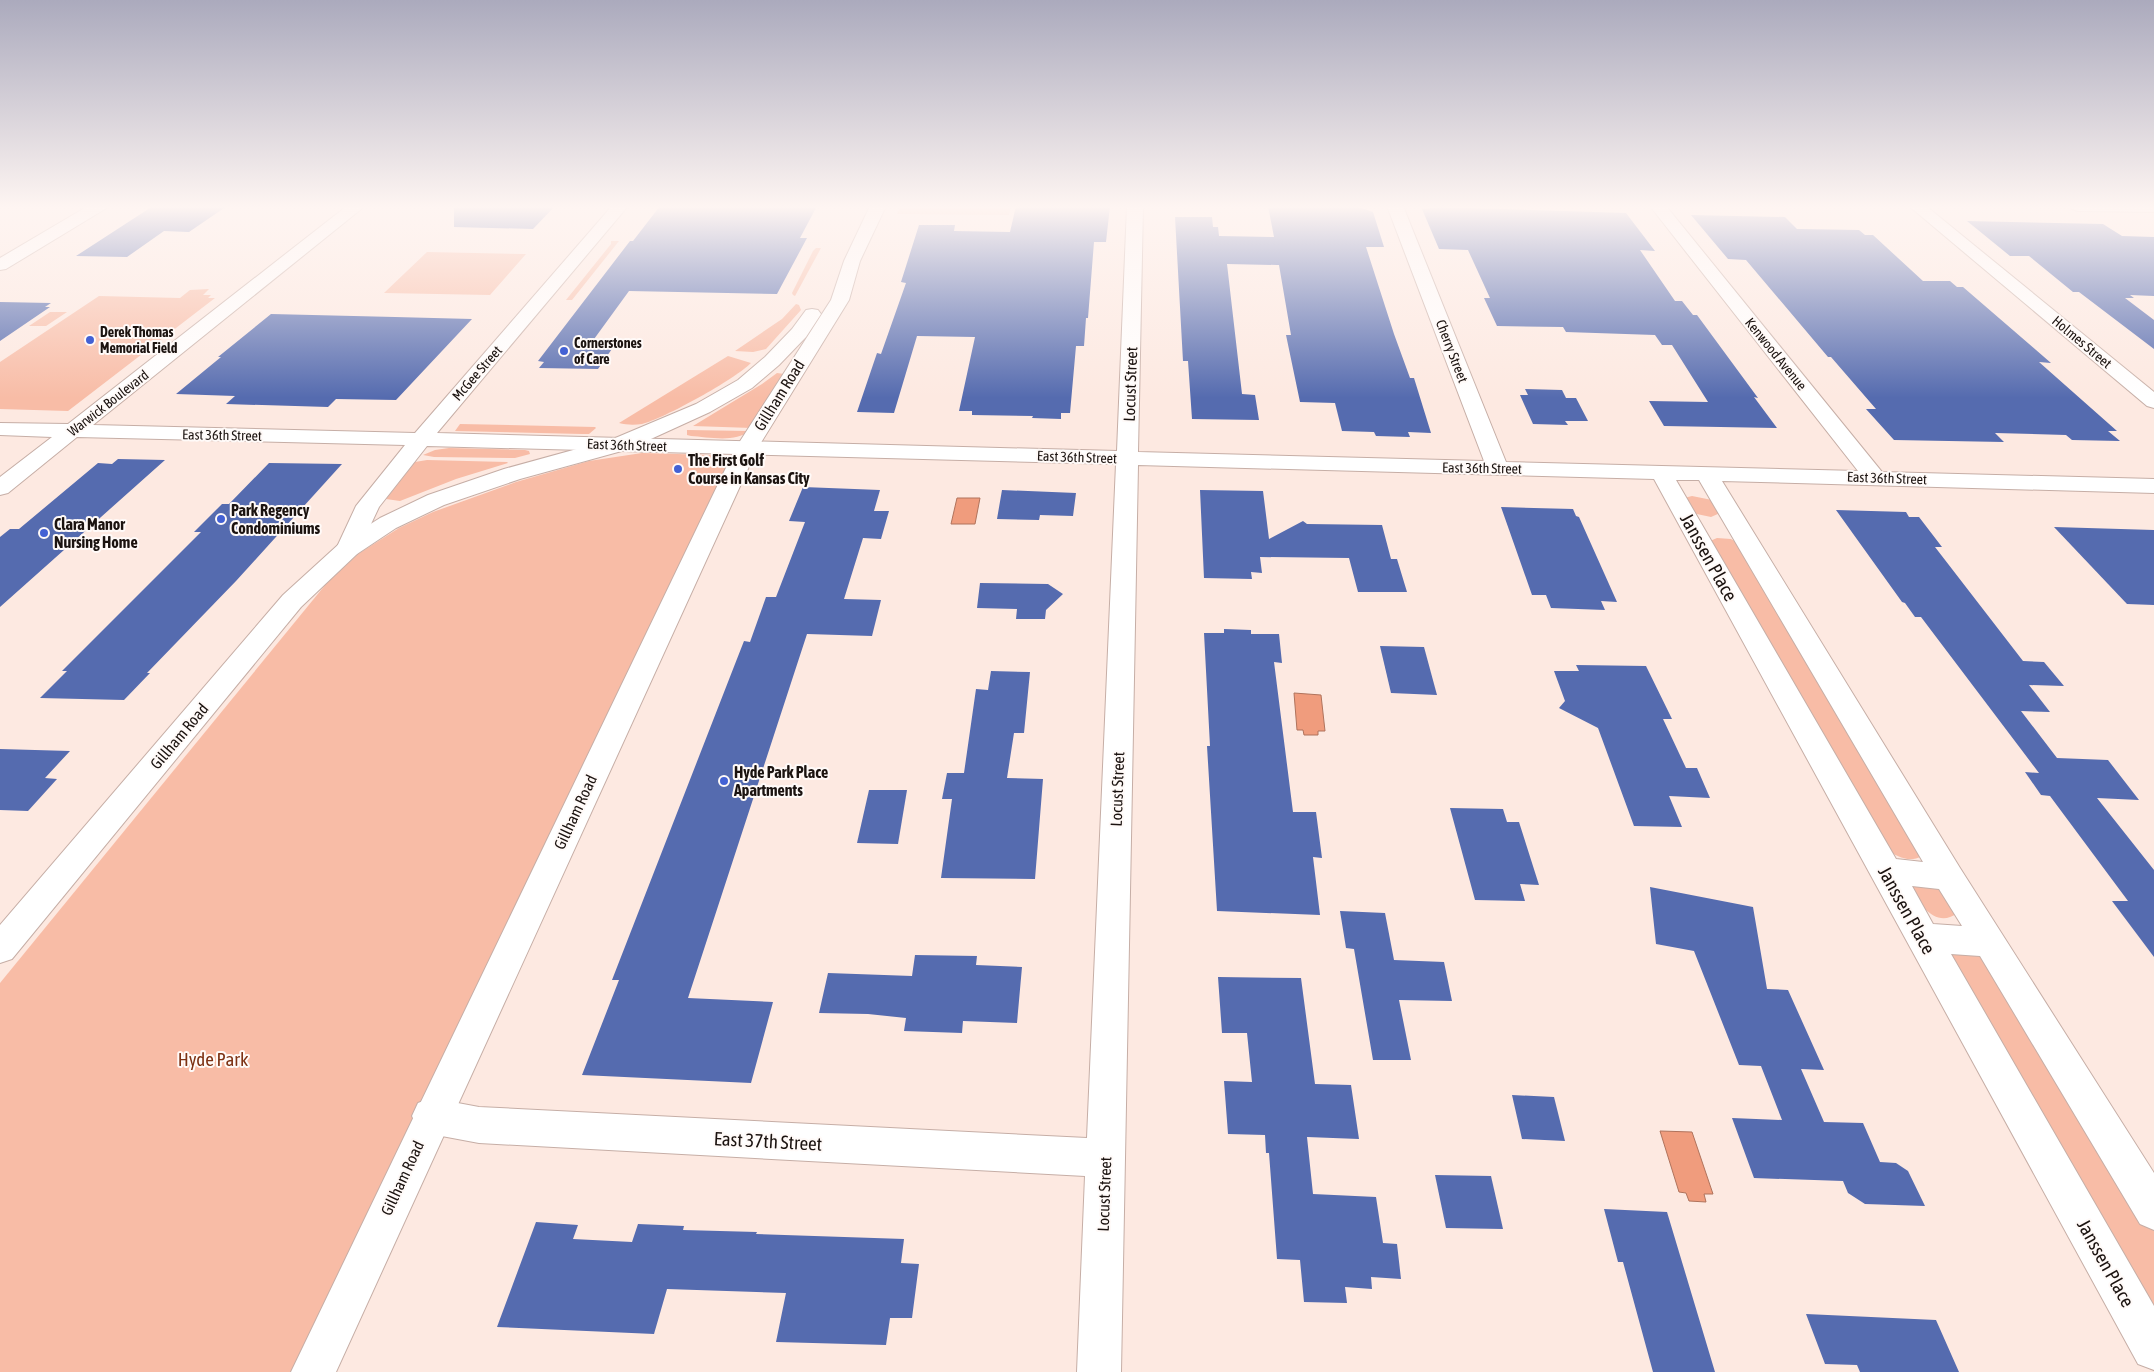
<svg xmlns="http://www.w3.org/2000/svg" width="2154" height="1372" font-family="'Asap Condensed',sans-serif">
	<rect width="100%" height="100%" fill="#fde9e1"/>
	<!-- green -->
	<g fill="#f8bca6">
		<polygon points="900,206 1011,206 1009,215 897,214"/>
		<polygon points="611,241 619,241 572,300 566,300 611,244"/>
		<polygon points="816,248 821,248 795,296 793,295 792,293 813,251"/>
		<polygon points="427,252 524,254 526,254 490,295 384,293"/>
		<polygon points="209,289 203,295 211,295 208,298 215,298 68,411 0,409 0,362 99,296 180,298 190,290"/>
		<polygon points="796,304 799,305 801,310 766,349 753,352 735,351 782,319"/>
		<polygon points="50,312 67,312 46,326 29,326"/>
		<path d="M 728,356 L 751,363 C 735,379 665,418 642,424 C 635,425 626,425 619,423 Z"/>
		<polygon points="777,373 784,374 752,428 693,426 762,384"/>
		<polygon points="460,424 595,427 596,428 589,434 582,434 455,431"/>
		<path d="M 687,430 L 749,431 C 736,443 707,437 691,436 L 687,435 Z"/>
		<polygon points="449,448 525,450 529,451 530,454 515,458 434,457 423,455 435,450"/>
		<polygon points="642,453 712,455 727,459 729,462 300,1372 0,1372 0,983 326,584 358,554 399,528 433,512 516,482 589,461"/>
		<polygon points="427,460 507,462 508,463 456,479 400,501 386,499 415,462"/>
		<polygon points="1692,496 1712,500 1720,513 1711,517 1692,513 1684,498"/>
		<path d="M 1717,538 L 1731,539 L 1738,543 L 1922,856 C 1909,863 1898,857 1887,850 L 1710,541 Z"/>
		<path d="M 1917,884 L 1939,887 L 1957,913 C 1937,929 1920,905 1910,890 Z"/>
		<polygon points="1947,951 1986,955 2154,1227 2154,1319"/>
	</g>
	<!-- water -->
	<g fill="#f09c7d" stroke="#b0735c">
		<polygon points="957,498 980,498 975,524 951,524"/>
		<polygon points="1294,693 1321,695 1325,731 1318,731 1318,735 1304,735 1303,730 1297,730"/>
		<polygon points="1660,1131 1692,1132 1713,1194 1704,1194 1706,1202 1689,1201 1686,1193 1679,1192"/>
	</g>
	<!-- building -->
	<g fill="#556baf">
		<polygon points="153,206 227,206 189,232 164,231 127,257 76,256"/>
		<polygon points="454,206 555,206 533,229 454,227"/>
		<polygon points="660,206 817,206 800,238 807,238 777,294 629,291 589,346 614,346 598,369 539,368 544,362 538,361 630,241 633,241"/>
		<polygon points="1016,206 1110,206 1106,242 1094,242 1088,318 1086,318 1084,346 1076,346 1070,413 1061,413 1061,419 1032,418 1033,416 972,415 972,411 959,411 975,337 917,336 894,413 857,412 877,353 881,354 906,283 901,282 919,225 955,225 954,231 1010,232"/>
		<polygon points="1268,206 1359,207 1373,212 1384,247 1366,247 1394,334 1410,378 1414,378 1431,433 1408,432 1410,437 1376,436 1374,432 1342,431 1335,403 1300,402 1286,335 1291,335 1279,265 1277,265 1227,264 1242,394 1255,395 1259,420 1192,419 1188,361 1183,361 1175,217 1212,217 1213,227 1218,227 1219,236 1274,237"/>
		<polygon points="1439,207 1626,213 1655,251 1640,250 1675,301 1682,301 1693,315 1697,315 1758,398 1754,397 1777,428 1664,426 1649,401 1708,402 1672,345 1662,345 1655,335 1566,332 1563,327 1497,326 1484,298 1490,298 1468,250 1439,249 1422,209"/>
		<polygon points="1691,215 1785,217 1797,229 1859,230 1865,235 1873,235 1923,281 1950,281 1957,287 1963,287 2051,363 2039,362 2117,431 2108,431 2120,441 2072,440 2066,435 1995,433 2004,442 1894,440 1866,409 1876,409 1831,357 1828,357 1746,260 1728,259"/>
		<polygon points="1967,221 2103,224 2122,236 2154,237 2154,296 2130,295 2134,298 2125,298 2154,320 2154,349 2079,292 2073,292 2029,256 2010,256"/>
		<polygon points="0,302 51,303 45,307 50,307 0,341"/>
		<polygon points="271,314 395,317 472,319 396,400 336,399 328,407 226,404 235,396 176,394 221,357 218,357"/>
		<polygon points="1525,389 1562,390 1566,398 1576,398 1588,421 1565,421 1568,425 1533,424 1520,395 1528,395"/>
		<polygon points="118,459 165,460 0,607 0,537 10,529 19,529 98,463 112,464"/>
		<polygon points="269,463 342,464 236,581 147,673 150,673 124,700 40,698 67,671 62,671 201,532 194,532 222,504 229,504"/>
		<polygon points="803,487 880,490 874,511 889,511 881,539 863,538 844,599 881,600 872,636 807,634 688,998 773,1002 751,1083 582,1075 619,980 612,980 735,664 744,641 750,642 766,597 776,597 805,522 789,521"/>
		<polygon points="1002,490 1076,493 1073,516 1040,515 1039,520 997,519"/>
		<polygon points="1200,490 1263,491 1269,539 1303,521 1307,524 1382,525 1391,559 1397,559 1407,592 1358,592 1349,558 1260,557 1262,573 1251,572 1252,579 1204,578"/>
		<polygon points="1501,507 1573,509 1576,516 1579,517 1617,602 1601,601 1605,610 1551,608 1546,595 1532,595"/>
		<polygon points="1836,510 1906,512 1909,517 1919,517 1942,547 1935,547 2023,661 2044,662 2064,686 2029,685 2050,712 2021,711 2057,758 2108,760 2139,800 2097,798 2154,870 2154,957 2112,901 2128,901 2050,796 2041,795 2025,772 2039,773 1921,617 1915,617 1905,603 1902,602"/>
		<polygon points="2054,527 2154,530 2154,605 2127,604"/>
		<polygon points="980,583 1048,584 1063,594 1046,610 1045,619 1016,619 1017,609 977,608"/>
		<polygon points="1224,629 1251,630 1251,634 1279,634 1282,663 1274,662 1293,812 1316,812 1322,858 1313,857 1320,915 1217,911 1207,746 1210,746 1204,633 1224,633"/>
		<polygon points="1380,646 1424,647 1437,695 1391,693"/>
		<polygon points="1576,665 1646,666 1672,719 1663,719 1686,768 1697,768 1710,798 1669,796 1682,827 1634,826 1598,728 1559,708 1565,701 1554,671 1579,671"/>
		<polygon points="991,671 1030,672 1024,733 1014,733 1007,778 1043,779 1035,879 941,878 952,799 942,799 947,773 964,773 976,689 988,690"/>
		<polygon points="0,749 70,751 45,778 57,779 28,811 0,810"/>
		<polygon points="869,790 907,790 898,844 857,843"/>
		<polygon points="1450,808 1503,809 1507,822 1519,822 1539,885 1520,884 1525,901 1475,900"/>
		<polygon points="1650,887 1753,907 1767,989 1788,990 1824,1070 1801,1069 1824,1122 1863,1123 1880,1162 1896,1163 1908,1171 1925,1206 1865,1204 1848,1193 1843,1181 1754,1178 1732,1118 1782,1120 1761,1066 1739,1065 1694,951 1656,944"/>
		<polygon points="1340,911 1385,913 1394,960 1444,962 1452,1001 1399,1000 1411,1060 1373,1060 1354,949 1346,948"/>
		<polygon points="915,955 977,956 976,965 1022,967 1017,1023 963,1021 962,1033 904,1031 906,1018 868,1014 819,1013 828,973 912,976"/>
		<polygon points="1218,977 1301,978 1315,1084 1351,1085 1359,1139 1307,1137 1313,1194 1376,1197 1383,1243 1397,1244 1401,1279 1371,1277 1372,1289 1345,1287 1347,1303 1304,1302 1300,1260 1277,1259 1269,1153 1266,1153 1265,1135 1228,1134 1224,1081 1252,1082 1247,1033 1222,1033"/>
		<polygon points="1512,1095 1554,1097 1565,1141 1522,1139"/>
		<polygon points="1435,1175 1491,1176 1503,1229 1446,1228"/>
		<polygon points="1604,1209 1667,1212 1715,1372 1653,1372 1623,1262 1618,1262"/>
		<polygon points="536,1222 578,1225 573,1239 632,1242 638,1224 684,1226 683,1230 757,1232 756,1234 904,1239 901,1263 919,1264 912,1318 890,1318 886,1345 776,1342 786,1293 667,1289 654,1334 497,1327"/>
		<polygon points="1806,1314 1936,1320 1959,1372 1860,1372 1857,1365 1825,1364"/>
	</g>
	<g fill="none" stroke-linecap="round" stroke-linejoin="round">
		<defs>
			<g id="street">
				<polygon points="88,206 107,206 105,209 6,269 0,270 0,258"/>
				<path d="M 347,206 L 365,206 L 93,425 L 415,433 L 612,206 L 628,206 L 437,433 L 1117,451 L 1127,206 L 1143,206 L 1138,452 L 1484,461 L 1387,206 L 1403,206 L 1506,462 L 1858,471 L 1650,206 L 1666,206 L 1882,472 L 2154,479 L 2154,493 L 1722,481 L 1960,868 L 2154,1173 L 2154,1230 L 2140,1224 L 1980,956 L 1951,954 L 2154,1306 L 2154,1370 L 2138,1364 L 1654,479 L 1138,465 L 1121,1372 L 1077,1372 L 1085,1176 L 479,1143 L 431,1134 L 418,1129 L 412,1116 L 418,1103 L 431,1098 L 479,1107 L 1087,1138 L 1116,464 L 427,446 L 379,507 L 357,554 L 348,556 L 339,554 L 336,549 L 356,506 L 405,445 L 77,437 L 8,493 L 0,495 L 0,477 L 52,437 L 0,435 L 0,423 L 68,424 ZM 1676,480 L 1699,480 L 1923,862 L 1896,859 ZM 1912,886 L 1939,889 L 1962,926 L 1933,924 Z"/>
				<polygon points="1909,206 1926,206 2154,392 2154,408 2147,406"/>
			</g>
			<g id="secondary">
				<polygon points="870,206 886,206 860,261 849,300 757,449 336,1372 291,1372 735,449 831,300 844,261"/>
				<polygon points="2070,206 2154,206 2154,212 2078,211 2072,209"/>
				<polygon points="812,309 818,310 821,314 806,337 779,365 752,388 710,412 629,449 520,479 444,505 396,528 357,554 301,607 12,959 0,963 0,925 283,595 339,544 380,518 428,495 504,469 613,439 696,404 738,380 765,357 792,329 806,310"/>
			</g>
		</defs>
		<!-- street casing -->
		<use href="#street" stroke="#c6aea6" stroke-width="2"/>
		<!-- secondary casing -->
		<use href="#secondary" stroke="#c6aea6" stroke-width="2"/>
		<!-- street -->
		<use href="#street" fill="#fff" fill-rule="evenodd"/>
		<!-- secondary -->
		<use href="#secondary" fill="#fff" fill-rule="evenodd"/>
	</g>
	<!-- sky -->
	<linearGradient id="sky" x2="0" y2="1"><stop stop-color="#abaabd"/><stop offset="0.52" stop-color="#fef5f2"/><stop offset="1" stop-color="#fef5f2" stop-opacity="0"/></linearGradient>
	<rect width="2154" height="398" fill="url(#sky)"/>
	<!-- markers -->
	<g fill="#4361d4" stroke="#fffaf8" stroke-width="2">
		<circle cx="90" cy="340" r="5"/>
		<circle cx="564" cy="351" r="5"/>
		<circle cx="678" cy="469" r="5"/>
		<circle cx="221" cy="519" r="5"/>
		<circle cx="44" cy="533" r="5"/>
		<circle cx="724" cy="781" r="5"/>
	</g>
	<g text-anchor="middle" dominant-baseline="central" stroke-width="4" stroke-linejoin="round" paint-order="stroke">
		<!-- far-poi labels -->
		<g font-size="14" font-weight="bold" fill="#1b1310" stroke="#fffaf8" text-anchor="start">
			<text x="100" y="332">Derek Thomas<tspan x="100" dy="16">Memorial Field</tspan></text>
			<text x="574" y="343">Cornerstones<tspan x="574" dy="16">of Care</tspan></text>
		</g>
		<!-- far-street labels -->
		<g font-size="14" fill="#1b1310" stroke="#fffaf8">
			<text transform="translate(2082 342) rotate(40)">Holmes Street</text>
			<text transform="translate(1452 351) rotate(69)">Cherry Street</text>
			<text transform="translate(1776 354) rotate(51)">Kenwood Avenue</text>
			<text transform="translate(477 373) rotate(-49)">McGee Street</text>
			<text transform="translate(108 403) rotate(-38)">Warwick Boulevard</text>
			<text transform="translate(222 435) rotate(1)">East 36th Street</text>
			<text transform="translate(627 445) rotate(2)">East 36th Street</text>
			<text transform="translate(1077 457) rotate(2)">East 36th Street</text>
			<text transform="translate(1482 468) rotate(1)">East 36th Street</text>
			<text transform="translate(1887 478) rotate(2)">East 36th Street</text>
		</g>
		<!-- street labels -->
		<g font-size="16" fill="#1b1310" stroke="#fffaf8">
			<text transform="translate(1130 384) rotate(-88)">Locust Street</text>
			<text transform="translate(779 395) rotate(-58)">Gillham Road</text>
			<text transform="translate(179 736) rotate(-50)">Gillham Road</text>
			<text transform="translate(1117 789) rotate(-88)">Locust Street</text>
			<text transform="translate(575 812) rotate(-65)">Gillham Road</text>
			<text transform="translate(402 1178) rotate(-65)">Gillham Road</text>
			<text transform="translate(1104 1194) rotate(-88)">Locust Street</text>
		</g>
		<!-- poi labels -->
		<g font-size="16" font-weight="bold" fill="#1b1310" stroke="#fffaf8" text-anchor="start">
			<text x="688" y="460">The First Golf<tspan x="688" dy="18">Course in Kansas City</tspan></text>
			<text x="231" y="510">Park Regency<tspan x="231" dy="18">Condominiums</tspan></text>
			<text x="54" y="524">Clara Manor<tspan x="54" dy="18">Nursing Home</tspan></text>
			<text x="734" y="772">Hyde Park Place<tspan x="734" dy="18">Apartments</tspan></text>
		</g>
		<!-- near-street labels -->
		<g font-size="19" fill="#1b1310" stroke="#fffaf8">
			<text transform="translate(1709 557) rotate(61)">Janssen Place</text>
			<text transform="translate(1907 910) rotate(61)">Janssen Place</text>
			<text transform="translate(768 1141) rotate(3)">East 37th Street</text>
			<text transform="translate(2106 1263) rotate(61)">Janssen Place</text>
		</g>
		<!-- near-park labels -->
		<g font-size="19" fill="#7d3214" stroke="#fffaf8">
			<text x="213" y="1059">Hyde Park</text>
		</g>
	</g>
</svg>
